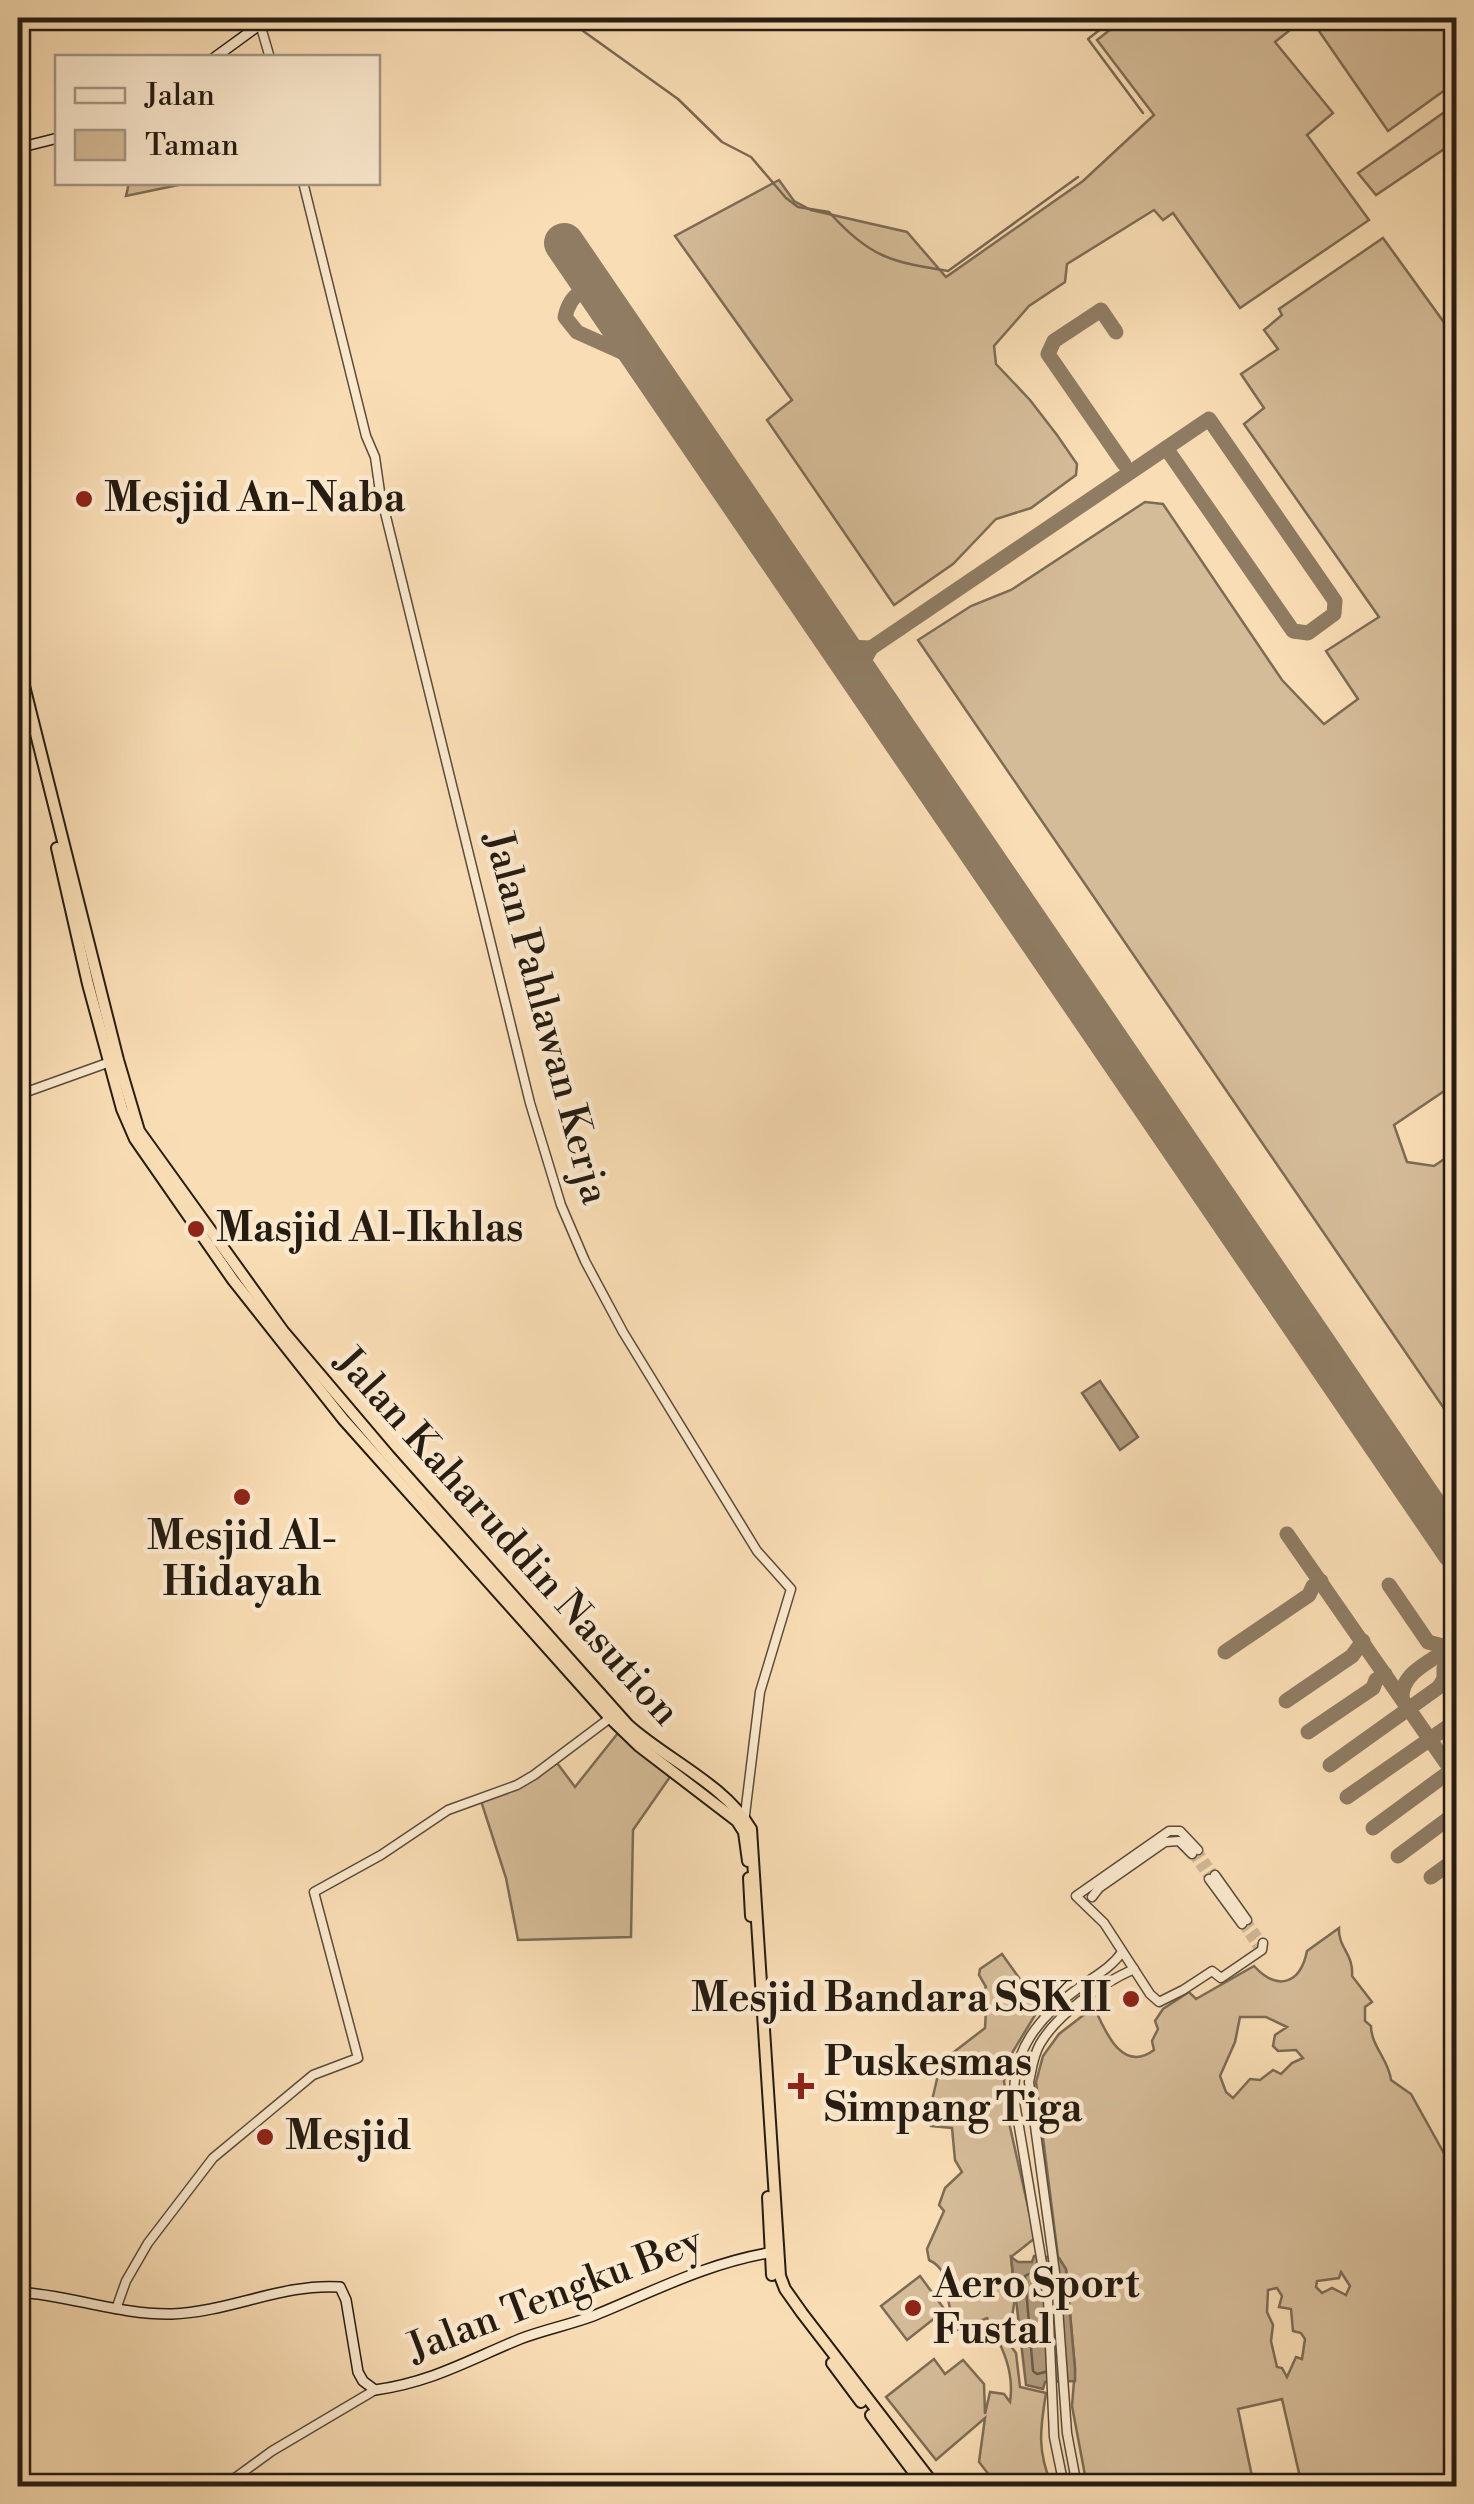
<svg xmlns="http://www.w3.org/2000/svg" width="1474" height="2504" font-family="'Libre Bodoni',serif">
	<rect width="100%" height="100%" fill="#f9ddb4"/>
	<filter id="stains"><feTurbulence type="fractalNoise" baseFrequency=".002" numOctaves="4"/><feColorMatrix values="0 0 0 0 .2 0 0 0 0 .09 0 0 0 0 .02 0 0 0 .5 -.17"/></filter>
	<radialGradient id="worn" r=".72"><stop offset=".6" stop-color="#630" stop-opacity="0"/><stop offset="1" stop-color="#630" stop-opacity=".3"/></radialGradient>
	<!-- green -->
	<g fill="#d5bc98" stroke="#7d6c55" stroke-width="2.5" fill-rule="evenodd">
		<polygon points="1125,18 1305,18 1275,42 1333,113 1307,135 1369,220 1240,308 1173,213 1163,220 1154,210 1067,264 1065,282 1029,306 994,346 996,364 1030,400 1057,435 1077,464 1076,475 1031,508 996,519 953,564 894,605 767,420 792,400 675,236 779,180 794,201 811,210 907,232 946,277 1083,181 1154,115 1097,40"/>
		<polygon points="1310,18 1456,18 1456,82 1388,131"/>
		<polygon points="1456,104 1456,141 1376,195 1358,173"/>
		<polygon points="129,183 129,182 188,183 126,196"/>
		<polygon points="1383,238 1456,339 1456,1083 1394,1125 1407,1162 1434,1166 1456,1151 1456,1426 918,640 971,606 1011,590 1145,502 1163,504 1282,680 1324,724 1358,699 1326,651 1379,617 1244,424 1264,408 1241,374 1278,349 1264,330 1282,315 1279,309"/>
		<polygon points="618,1733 672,1774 633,1830 631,1937 518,1940 506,1878 481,1801 536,1777 557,1763 575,1787"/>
		<path d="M 1339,1928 C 1338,1948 1354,1954 1352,1976 L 1372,2002 L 1365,2007 L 1365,2021 L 1371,2026 C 1371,2046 1389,2060 1391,2080 L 1411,2094 L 1456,2175 L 1456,2474 L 1395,2486 L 1302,2486 L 1282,2399 L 1238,2409 L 1254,2486 L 1087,2486 L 1072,2406 L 1075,2369 L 1066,2270 L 1058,2257 L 1036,2082 L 1043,2056 L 1059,2034 L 1094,2007 C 1105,2031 1122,2074 1154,2050 L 1152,2041 L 1158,2029 L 1155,2021 L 1163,2009 L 1189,1992 L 1196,1999 L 1254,1966 C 1277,1991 1300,1985 1307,1951 ZM 1240,2017 L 1266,2017 L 1287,2027 L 1275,2035 L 1273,2046 L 1278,2051 L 1296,2050 L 1303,2058 L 1292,2063 L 1281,2074 L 1273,2070 L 1260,2080 L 1250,2079 L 1233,2098 L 1226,2092 L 1220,2076 L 1235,2042 ZM 1341,2272 L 1350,2286 L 1346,2295 L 1332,2288 L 1322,2293 L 1316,2287 L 1317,2281 L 1339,2278 ZM 1277,2288 L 1282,2296 L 1279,2307 L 1291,2309 L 1293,2331 L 1301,2333 L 1305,2339 L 1302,2359 L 1296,2357 L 1287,2377 L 1282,2368 L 1277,2367 L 1271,2341 L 1273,2325 L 1267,2312 L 1268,2290 Z"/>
		<path d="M 1002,1954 L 1040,2007 L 1012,2053 L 1004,2081 L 1010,2127 L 1035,2238 L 1011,2257 L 1015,2298 L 1008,2342 L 1016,2353 L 1020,2387 L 1046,2393 C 1040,2430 1037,2451 1052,2486 L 997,2485 L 979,2462 L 985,2418 L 936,2460 L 886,2397 L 934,2359 L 945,2374 L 963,2360 L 984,2384 L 985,2414 L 990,2392 L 1004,2394 L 1010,2402 C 1015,2370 1001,2345 987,2318 L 957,2330 C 955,2322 951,2313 949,2304 C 946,2286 948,2269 929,2260 L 927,2249 L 944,2211 L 939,2205 L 945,2188 L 962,2172 L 955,2160 L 952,2128 L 931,2126 L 927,2122 L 940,2066 L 950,2055 L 985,2028 L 986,2010 L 981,2007 L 981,1994 L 986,1987 L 979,1975 L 980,1969 Z"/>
		<polygon points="920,2276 945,2310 907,2340 881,2306"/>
	</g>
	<!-- water -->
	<g fill="#b19b7d" stroke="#796852" stroke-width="2.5">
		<polygon points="1100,1381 1138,1437 1120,1450 1082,1393"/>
		<polygon points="1034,2256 1059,2258 1066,2269 1075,2369 1075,2381 1045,2382 1043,2389 1026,2385 1011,2257 1018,2262 1032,2262"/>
	</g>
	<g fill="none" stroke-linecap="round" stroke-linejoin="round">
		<!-- shore -->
		<polyline stroke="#6b5c48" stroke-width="2.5" points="1037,2270 1025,2276 1033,2371 1037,2374 1045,2372"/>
		<!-- stream -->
		<g stroke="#796852" stroke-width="2.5">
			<path d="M 565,18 L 678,99 L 722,142 L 751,157 L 786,198 L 798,207 L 829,212 C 869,257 891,262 948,271 L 1078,177"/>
			<polyline points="1115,18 1088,39 1143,113"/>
		</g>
		<!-- taxiway -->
		<g stroke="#8f7c63" stroke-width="15">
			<path d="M 615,318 L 609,291 C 586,283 570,294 565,317 L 577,332 L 646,363"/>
			<polyline points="1116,332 1101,310 1054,341 1048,354 1124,464"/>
			<polyline points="835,639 847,647 871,648 864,661 865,683"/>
			<polyline points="871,648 1209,419 1335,601 1334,614 1308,633 1293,631 1166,448"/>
			<polyline points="1287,1534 1456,1777"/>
			<path d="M 1389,1585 L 1428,1642 L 1450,1648 C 1431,1661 1401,1673 1402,1698"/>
			<polyline points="1225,1652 1309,1595 1313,1586 1321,1581"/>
			<polyline points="1286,1701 1352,1656 1363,1641"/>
			<polyline points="1308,1732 1373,1688 1376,1680 1385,1674"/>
			<polyline points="1330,1765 1439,1687 1444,1679 1444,1668"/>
			<polyline points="1347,1797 1456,1721"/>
			<polyline points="1373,1828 1456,1767"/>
			<polyline points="1398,1856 1456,1813"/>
			<polyline points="1431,1877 1456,1859"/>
		</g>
		<!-- runway -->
		<polyline stroke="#8f7c63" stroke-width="40" points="564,243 1456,1550"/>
		<!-- tertiary-tunnel -->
		<g stroke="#cfb694" stroke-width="8" stroke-dasharray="8 4" stroke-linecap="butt">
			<polyline points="1198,1850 1215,1875"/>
			<polyline points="1192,1854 1209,1879"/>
			<polyline points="1247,1920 1263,1943"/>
			<polyline points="1242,1924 1257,1947"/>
		</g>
		<defs>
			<g id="tertiary">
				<polyline points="260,24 270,58"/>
				<polyline points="303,182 366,436 375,457 380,492 530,1103 561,1205 585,1261 623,1332 757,1551 791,1589 760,1692 744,1823"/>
				<polyline points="18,1095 110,1062"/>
				<polyline points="1198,1850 1180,1831 1169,1831 1076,1896 1104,1923 1150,1994 1159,2002 1183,1990 1212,1971 1221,1978 1262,1950 1263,1943"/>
				<polyline points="1215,1875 1247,1920"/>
				<polyline points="1209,1879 1242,1924"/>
				<polyline points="1092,1897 1099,1888 1165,1842 1179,1841 1192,1854"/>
				<polyline points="116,2309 126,2281 148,2243 213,2158 313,2075 358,2058 314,1892 381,1855 448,1810 517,1785 534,1775 610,1718"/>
				<polyline points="224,2486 272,2451 375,2390"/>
				<path d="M 1064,2486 L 1054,2437 L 1048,2299 L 1015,2103 C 1009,2051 1041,2015 1080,1987 C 1095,1976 1112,1967 1122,1952"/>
				<path d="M 1077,2486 L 1067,2433 L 1056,2280 L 1029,2082 C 1032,2069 1033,2056 1040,2044 C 1058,2013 1101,1984 1134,1969"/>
				<polyline points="1425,2486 1456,2480"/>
			</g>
			<g id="secondary">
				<polyline points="214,58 269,18"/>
				<polyline points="18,148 58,138"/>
				<path d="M 18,2292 C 69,2295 119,2315 172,2314 C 229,2312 283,2283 340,2287 L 346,2300 L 358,2372 L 363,2381 L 375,2390 C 432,2382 469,2360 520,2339 C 543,2330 569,2325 593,2316 C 652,2292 709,2262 774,2252"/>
			</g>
			<g id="trunk">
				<path d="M 18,662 L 118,1060 L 139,1131 L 283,1331 L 389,1456 L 628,1725 C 667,1760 724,1784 751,1829 L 780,2276 L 785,2289 L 802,2313 L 935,2486"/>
				<polyline points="57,848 88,984 122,1109 135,1139 233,1280 343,1419 610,1718 639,1746 737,1821 744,1832 748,1861"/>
				<polyline points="749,1878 751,1916"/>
				<polyline points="768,2197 772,2275"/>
				<polyline points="832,2363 861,2402"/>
				<polyline points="871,2415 924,2486"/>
			</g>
		</defs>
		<!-- tertiary casing -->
		<use href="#tertiary" stroke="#5a4c3a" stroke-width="11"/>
		<!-- secondary casing -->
		<use href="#secondary" stroke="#251c12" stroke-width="12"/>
		<!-- trunk casing -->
		<use href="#trunk" stroke="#251c12" stroke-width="14"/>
		<!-- tertiary -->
		<use href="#tertiary" stroke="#fbe9ce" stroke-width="8"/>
		<!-- secondary -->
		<use href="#secondary" stroke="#fbe9ce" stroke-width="9"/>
		<!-- trunk -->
		<use href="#trunk" stroke="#f9ddb4" stroke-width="10"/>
	</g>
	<!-- markers -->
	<g fill="#8f2418" stroke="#fbe9ce" stroke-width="4">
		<circle cx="84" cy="499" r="10"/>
		<circle cx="196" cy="1229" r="10"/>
		<circle cx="242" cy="1497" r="10"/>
		<circle cx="1131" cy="1999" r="10"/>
		<path d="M796 2071h10v10h10v10h-10v10h-10v-10h-10v-10h10z"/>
		<circle cx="265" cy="2137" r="10"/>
		<circle cx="913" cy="2308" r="10"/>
	</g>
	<g text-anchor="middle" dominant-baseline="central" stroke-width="9" stroke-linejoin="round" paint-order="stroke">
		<!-- poi labels -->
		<g font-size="40" font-weight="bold" fill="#251c12" stroke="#fbe9ce" text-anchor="start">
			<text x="104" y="499">Mesjid An-Naba</text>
			<text x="216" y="1229">Masjid Al-Ikhlas</text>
			<text x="242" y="1537" text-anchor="middle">Mesjid Al-<tspan x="242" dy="46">Hidayah</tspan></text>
			<text x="1111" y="1999" text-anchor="end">Mesjid Bandara SSK II</text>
			<text x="824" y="2063">Puskesmas<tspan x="824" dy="46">Simpang Tiga</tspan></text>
			<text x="285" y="2137">Mesjid</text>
			<text x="933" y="2285">Aero Sport<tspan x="933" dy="46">Fustal</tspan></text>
		</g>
		<!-- street labels -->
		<g font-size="40" fill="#251c12" stroke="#fbe9ce">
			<text transform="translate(546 1018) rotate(75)">Jalan Pahlawan Kerja</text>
			<text transform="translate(507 1537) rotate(48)">Jalan Kaharuddin Nasution</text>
			<text transform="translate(555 2295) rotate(-21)">Jalan Tengku Bey</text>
		</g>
	</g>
	<!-- margin -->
	<rect width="1474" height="2504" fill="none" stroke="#f9ddb4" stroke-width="60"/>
	<rect x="20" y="20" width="1434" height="2464" fill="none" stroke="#251c12" stroke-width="5"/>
	<rect x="30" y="30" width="1414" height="2444" fill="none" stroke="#251c12" stroke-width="2.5"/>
	<!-- legend -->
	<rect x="55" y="55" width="325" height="130" fill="#fbe9ce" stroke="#a59783" stroke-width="2.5"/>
	<rect x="75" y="88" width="50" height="15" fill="#fbe9ce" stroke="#a59783" stroke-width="2.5"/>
	<text x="145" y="105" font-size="30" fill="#251c12">Jalan</text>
	<rect x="75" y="130" width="50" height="30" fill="#d5bc98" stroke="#a59783" stroke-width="2.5"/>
	<text x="145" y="155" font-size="30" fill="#251c12">Taman</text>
	<rect width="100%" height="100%" filter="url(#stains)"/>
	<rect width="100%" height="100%" fill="url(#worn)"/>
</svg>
